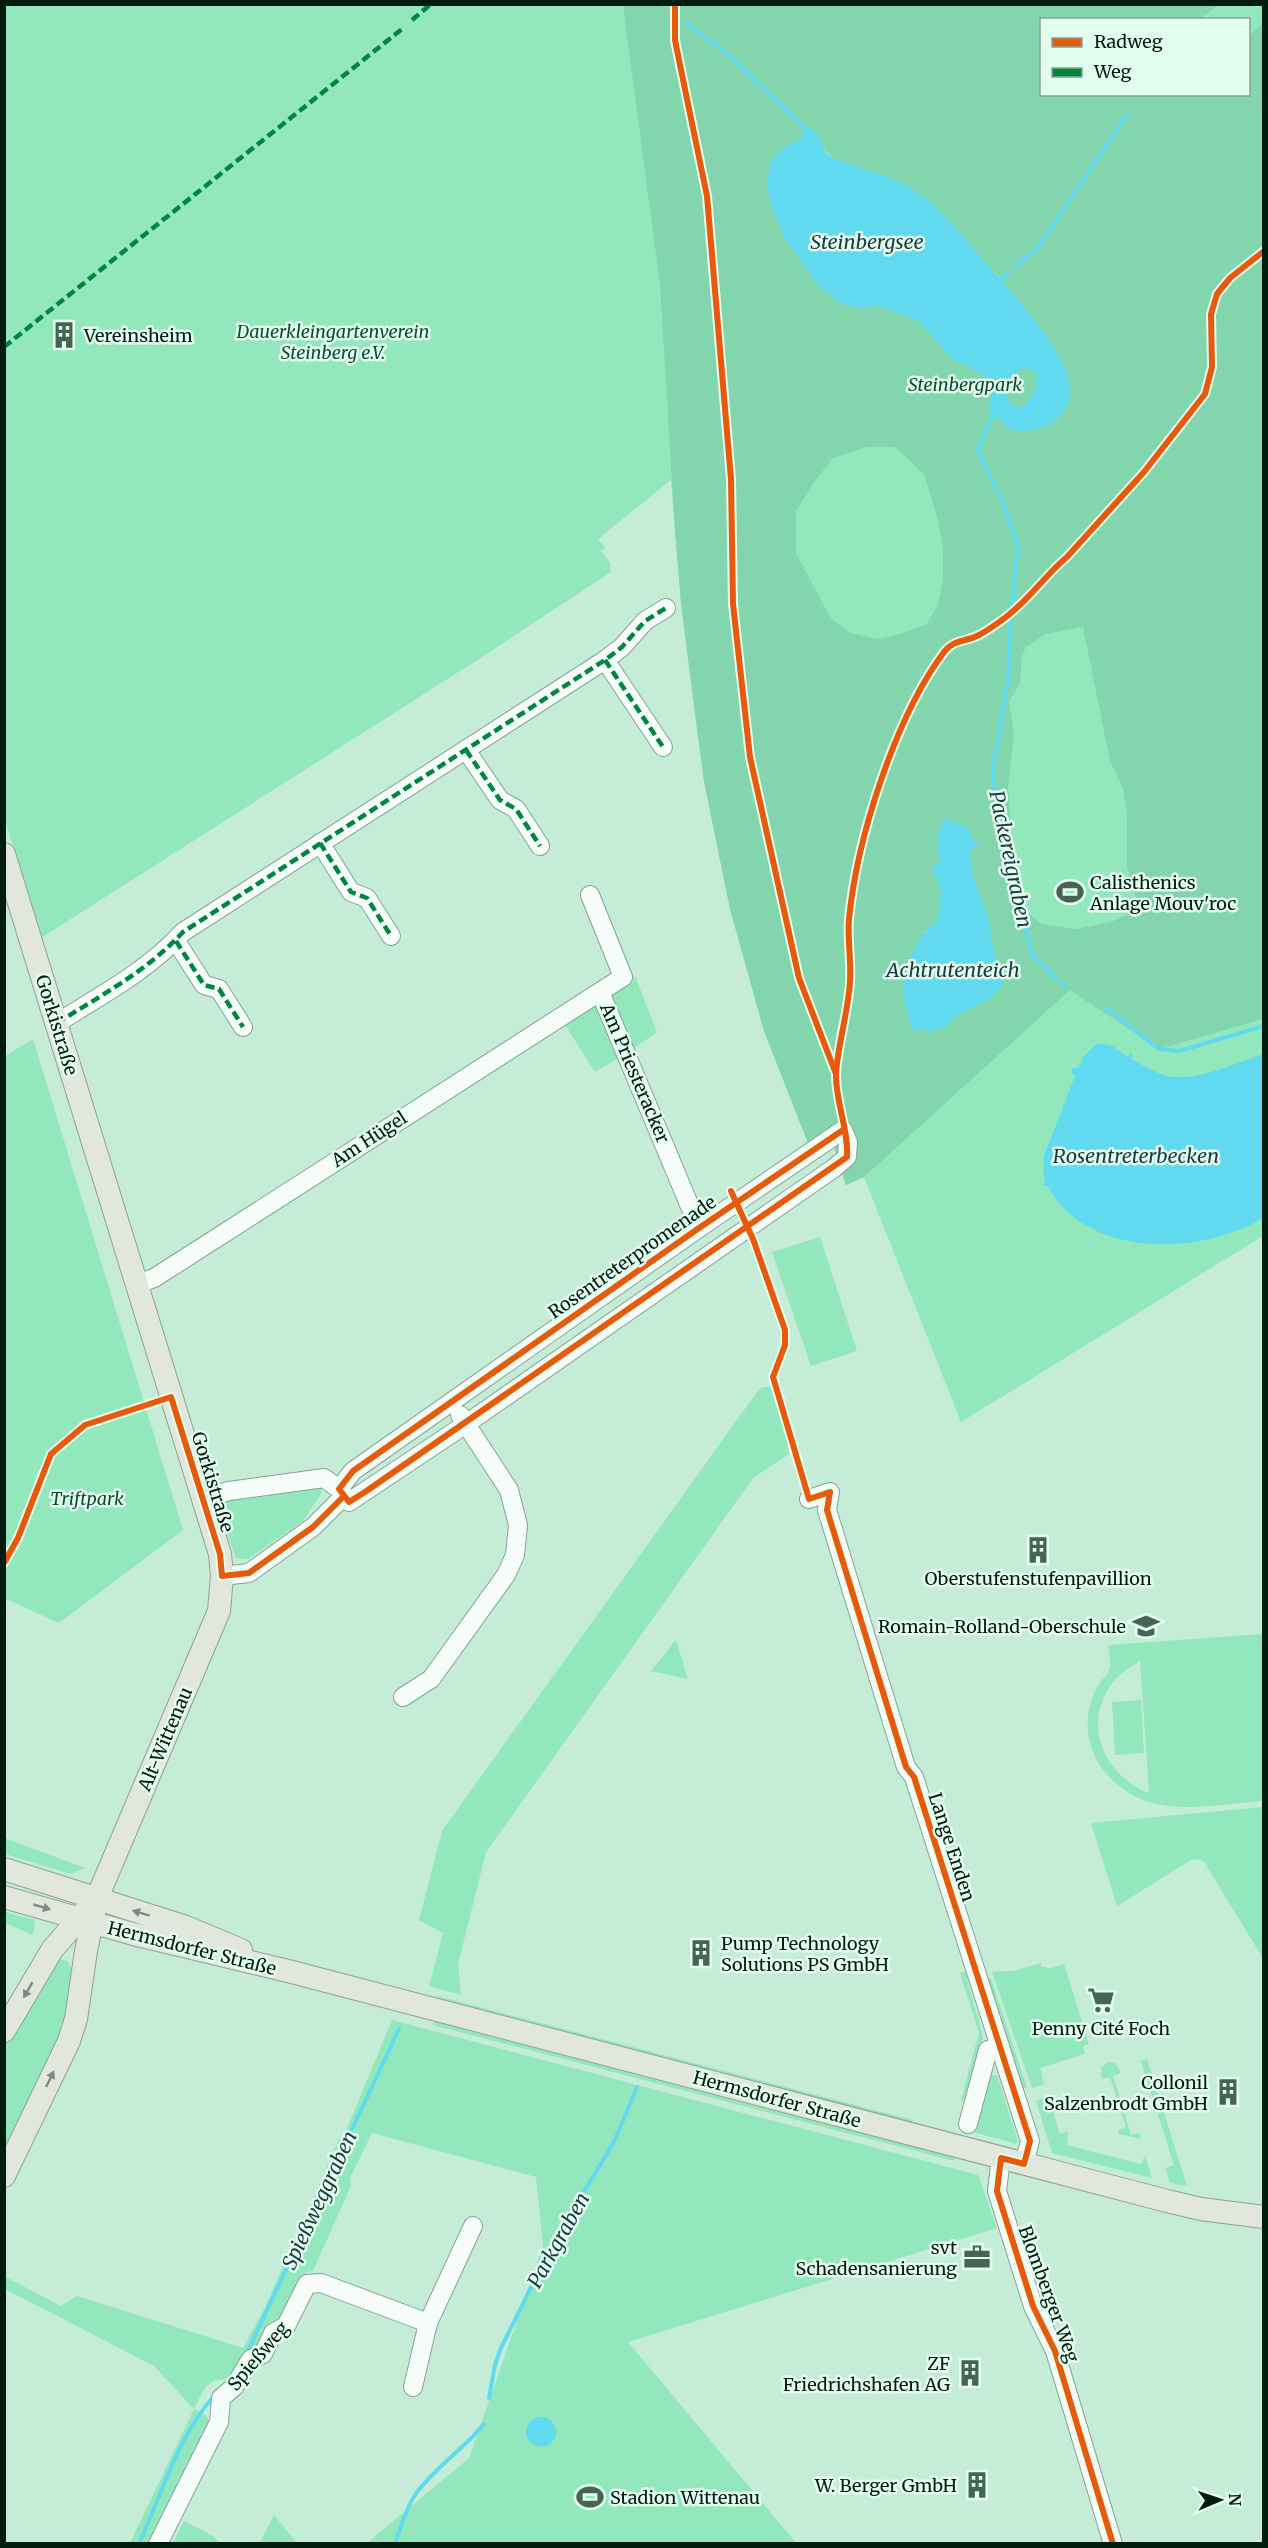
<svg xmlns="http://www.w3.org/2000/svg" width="1268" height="2548" font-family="Merriweather,serif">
	<rect width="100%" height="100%" fill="#c5ecd6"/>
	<!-- green -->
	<g fill="#92e8bc" fill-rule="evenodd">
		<path d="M 4,5 L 1263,5 L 1263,1236 L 961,1422 L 864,1177 L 846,1185 L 828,1128 L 808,1143 L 764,1031 L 730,909 L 704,781 L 694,709 L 681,603 L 671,480 L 598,539 L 605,548 L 601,551 L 610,563 L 611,572 L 482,657 L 41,938 L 4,817 ZM 1042,20 L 1248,20 L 1248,94 L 1042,94 Z"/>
		<polygon points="635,976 657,1032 626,1054 595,1072 562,1020"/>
		<polygon points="33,1039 183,1530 59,1623 4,1598 5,1056"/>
		<polygon points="820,1237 857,1351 811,1366 772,1252"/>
		<polygon points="772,1386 785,1424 789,1454 753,1478 486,1852 458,1964 461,1995 429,1986 443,1933 419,1920 442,1831 760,1388"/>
		<polygon points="321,1487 321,1494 303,1521 248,1559 236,1558 220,1513 220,1501"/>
		<path d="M 1263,1634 L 1263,1801 C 1206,1805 1147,1822 1105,1772 C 1092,1757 1086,1737 1088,1717 C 1089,1705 1093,1692 1100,1683 C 1103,1678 1109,1673 1110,1668 C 1111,1660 1109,1652 1108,1645 ZM 1140,1661 L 1149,1792 L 1148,1793 C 1105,1775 1082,1726 1111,1685 C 1119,1674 1129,1668 1140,1661 Z"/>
		<polygon points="676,1640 688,1679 651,1671"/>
		<polygon points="1141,1700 1144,1753 1115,1755 1112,1702"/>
		<polygon points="1263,1807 1263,1958 1204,1862 1198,1859 1189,1861 1117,1906 1091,1823"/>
		<polygon points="5,1838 85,1868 71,1874 5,1854"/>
		<polygon points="4,1912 35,1920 33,1935 5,1923"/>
		<polygon points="59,1959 67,1961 73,1971 65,2023 5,2164 5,2044 51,1963"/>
		<polygon points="1041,1963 1042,1967 1051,1968 1064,1964 1089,2044 1083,2046 1085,2054 1040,2068 1044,2084 1032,2088 992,1972 1013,1971"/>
		<polygon points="965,1972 983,2037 966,2101 961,2100 979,2033 960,1973"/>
		<polygon points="991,1978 1027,2088 1022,2088 987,1980"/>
		<polygon points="437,1996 913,2120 912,2125 435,2000"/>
		<path d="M 392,2020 L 978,2175 L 997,2228 L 628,2342 L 797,2544 L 367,2543 L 469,2458 L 543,2246 L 536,2177 L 372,2133 L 351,2176 L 350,2188 L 313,2271 L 306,2272 L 282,2322 L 260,2350 L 230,2379 C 205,2379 205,2388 194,2409 L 207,2416 L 209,2422 L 148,2543 L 130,2543 L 194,2409 L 154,2366 L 5,2289 L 4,2276 L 61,2306 L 77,2296 L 243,2348 L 265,2307 L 338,2142 L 346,2131 Z"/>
		<polygon points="434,2020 955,2156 954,2161 433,2025"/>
		<polygon points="1147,2059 1187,2186 1170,2183 1165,2168 1174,2165 1141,2061"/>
		<polygon points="1108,2062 1112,2062 1116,2064 1121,2073 1113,2076 1131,2135 1139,2133 1141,2139 1119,2134 1118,2130 1126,2127 1110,2077 1102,2079 1101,2068"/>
		<polygon points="991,2075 996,2075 998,2078 1017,2138 1017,2144 973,2132 987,2079"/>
		<polygon points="1048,2096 1060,2134 1068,2131 1067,2145 1141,2164 1145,2155 1152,2178 1052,2153 1036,2101"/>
		<polygon points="274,2515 297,2543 260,2543"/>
		<polygon points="184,2521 213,2536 220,2543 173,2543"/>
	</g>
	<!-- forest -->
	<g fill="#82d5ac" fill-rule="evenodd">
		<path d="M 623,5 L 1218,5 L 1199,19 L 1042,20 L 1042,94 L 1248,94 L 1249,36 L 1263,23 L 1263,1019 L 1159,1049 L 1070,990 L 864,1177 L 846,1185 L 828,1128 L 808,1143 L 764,1031 L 730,909 L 704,781 L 681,603 L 675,531 L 660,285 ZM 804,125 L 833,158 L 900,183 L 927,199 L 1001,279 L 1042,329 L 1064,368 L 1069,385 L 1069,402 L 1057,420 L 1004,426 L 1001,419 L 995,418 L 986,376 L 951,358 L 919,320 L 877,306 L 857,308 L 788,145 L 801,139 ZM 867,447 L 895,447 L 924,474 L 938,520 L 943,548 L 943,580 L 938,604 L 927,624 L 900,634 L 877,639 L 851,633 L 831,619 L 796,553 L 796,511 L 814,482 L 833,458 ZM 1083,627 L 1110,761 L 1123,788 L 1127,814 L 1127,867 L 1135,895 L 1136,911 L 1111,922 L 1077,929 L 1041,924 L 1022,908 L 1005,850 L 1010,817 L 1008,785 L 1014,734 L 1009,702 L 1020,683 L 1022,655 L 1026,647 L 1045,634 ZM 977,846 L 970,851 C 970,878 979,891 987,915 C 993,938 994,961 1004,984 L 989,999 L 953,1018 L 946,1027 L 924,932 L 937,921 L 941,891 L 931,867 Z"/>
		<polygon points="1022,367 1037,372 1034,393 1023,409 1011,405 1006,393 1013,378"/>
	</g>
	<!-- water -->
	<g fill="#61daf0" fill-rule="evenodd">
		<path d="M 804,125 L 818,133 L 825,152 L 833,158 C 864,170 903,178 928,200 C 951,220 970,245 990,268 C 1012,293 1081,365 1069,401 C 1068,405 1064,409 1062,413 C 1056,421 1046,427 1036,429 C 1020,432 1008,434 1000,419 L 995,418 L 990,422 L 991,395 L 986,376 L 951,358 L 918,320 L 877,306 L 857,308 L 842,304 L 819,286 L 786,241 L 771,206 L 767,182 L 771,160 L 788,145 L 801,139 ZM 1022,367 L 1037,373 L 1034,393 L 1023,408 L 1011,405 L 1006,393 L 1013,378 Z"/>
		<path d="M 946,819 L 965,826 L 978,846 L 970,851 C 970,878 980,891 987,915 C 993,938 994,961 1004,984 L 989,999 L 953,1018 L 946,1027 L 931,1031 L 912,1029 C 909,1017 904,1004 903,992 C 902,965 917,938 937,921 L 941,891 L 931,867 L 941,862 C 936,851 936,828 946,819 Z"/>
		<path d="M 1097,1043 L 1112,1046 L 1128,1057 L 1131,1053 L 1133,1055 L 1131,1059 C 1142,1064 1153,1072 1164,1075 C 1192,1084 1236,1063 1263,1054 L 1263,1218 C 1200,1256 1086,1259 1047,1185 L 1044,1186 L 1042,1184 L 1045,1182 L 1043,1167 L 1044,1156 L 1075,1076 L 1071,1072 L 1072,1068 L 1078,1068 L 1084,1056 Z"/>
		<circle cx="541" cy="2432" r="15"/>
	</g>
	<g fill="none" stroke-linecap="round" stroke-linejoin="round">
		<!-- stream -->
		<g stroke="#61daf0" stroke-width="4">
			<polyline points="686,23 724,51 804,127"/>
			<polyline points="1015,267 1039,246 1127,115"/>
			<polyline points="998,283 1008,273"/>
			<polyline points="991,419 978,451 1004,505 1018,545 1011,614 1008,680 993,769 996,805 1032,955 1056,978"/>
			<polyline points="1061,983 1066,987"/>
			<polyline points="1106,1008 1159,1049 1179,1051 1264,1026"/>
			<polyline points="246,2355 399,2029"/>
			<polyline points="489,2398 495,2365 501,2348 552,2245 615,2140 637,2087"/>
			<path d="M 139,2544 C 162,2494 178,2436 214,2396"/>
			<path d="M 395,2544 C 401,2527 405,2510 415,2495 C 434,2468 463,2450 484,2424"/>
		</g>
		<defs>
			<g id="minor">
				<polyline points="605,660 663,747"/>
				<polyline points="466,750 500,800 516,809 540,846"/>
				<polyline points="320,843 351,892 367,898 391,936"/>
				<polyline points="176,941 204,985 219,989 243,1027"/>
				<polyline points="600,992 699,1228"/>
				<path d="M 56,1021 L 65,1018 C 107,992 149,969 183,932 L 605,660 L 622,647 L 645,621 L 666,608"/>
				<polyline points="137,1284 154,1278 212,1241 623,977 590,895"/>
				<polyline points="202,1498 229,1491 324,1478 339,1489 349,1502 466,1424 834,1168 847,1157 848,1142 843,1130 699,1228 353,1471 339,1489"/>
				<polyline points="809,1499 830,1492 827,1510 906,1767 914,1777 1030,2141 1024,2164"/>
				<polyline points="222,1576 249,1573 313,1527 343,1497"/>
				<polyline points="403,1697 431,1679 506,1575 515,1555 518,1525 509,1490 460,1415"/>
				<polyline points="968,2124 988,2050 1000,2046"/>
				<polyline points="1001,2158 997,2191 1033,2306 1055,2351 1113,2544"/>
				<polyline points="413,2387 428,2323 473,2226"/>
				<polyline points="158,2544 219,2422 221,2398 234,2387 251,2359 263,2354 273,2333 286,2326 307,2284 321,2283 428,2323"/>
			</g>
			<g id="major">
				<polyline points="4,854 220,1554 222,1576 219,1611 97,1898 86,1951 76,2019 69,2041 4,2176"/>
				<polyline points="4,1869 186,1927 241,1950"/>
				<polyline points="4,1897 133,1934 292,1972 1167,2201 1201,2209 1264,2217"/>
				<polyline points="4,2031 52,1950 88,1908"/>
			</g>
		</defs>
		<!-- minor casing -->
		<use href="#minor" stroke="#86a494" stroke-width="20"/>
		<!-- major casing -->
		<use href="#major" stroke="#91a28e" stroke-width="24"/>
		<!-- minor -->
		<use href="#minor" stroke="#f6fcf9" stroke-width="18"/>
		<!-- major -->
		<use href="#major" stroke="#e2e7de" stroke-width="22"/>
		<!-- quiet -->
		<g stroke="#00873e" stroke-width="4.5" stroke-dasharray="9 4.5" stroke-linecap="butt">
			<polyline points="412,20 431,4"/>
			<polyline points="4,347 402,29"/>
			<polyline points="605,660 663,747"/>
			<polyline points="466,750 500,800 516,809 540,846"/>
			<polyline points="320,843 351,892 367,898 391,936"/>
			<polyline points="176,941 204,985 219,989 243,1027"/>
			<path d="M 56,1021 L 65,1018 C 107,992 149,969 183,932 L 605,660 L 622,647 L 645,621 L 666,608"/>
		</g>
		<defs>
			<g id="cycleway">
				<polyline points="675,4 675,40 680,65 707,196 731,479 733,604 750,757 799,978 836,1074"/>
				<path d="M 843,1130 L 699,1228 L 353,1471 L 339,1489 L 349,1502 L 365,1492 L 847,1157 C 849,1130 835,1101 836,1073 C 838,1046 846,1019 849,992 C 853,968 847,943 849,919 C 857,838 895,718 944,652 C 954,639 966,642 979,635 C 987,631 995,625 1002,620 C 1027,603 1044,576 1067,557 L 1144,472 L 1205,394 L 1212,367 L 1211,314 L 1217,294 L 1230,278 L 1264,251"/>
				<polyline points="731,1191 753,1239 785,1330 785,1345 773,1377 809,1499 830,1492 827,1510 906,1767 914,1777 1030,2141 1024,2164 1001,2158 997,2191 1033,2306 1055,2351 1113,2544"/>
				<polyline points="4,1563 18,1538 51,1454 85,1425 171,1397 220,1554 222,1576 249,1573 313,1527 343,1497"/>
			</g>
		</defs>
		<!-- cycleway casing -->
		<use href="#cycleway" stroke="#e3feee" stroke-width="10"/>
		<!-- cycleway -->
		<use href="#cycleway" stroke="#e8590c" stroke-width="6"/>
	</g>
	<!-- one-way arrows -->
	<defs><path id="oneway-solid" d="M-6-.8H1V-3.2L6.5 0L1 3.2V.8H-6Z" transform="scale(1.5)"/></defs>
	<g fill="#7d8b80">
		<use href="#oneway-solid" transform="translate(42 1907) rotate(16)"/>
		<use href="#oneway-solid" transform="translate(141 1913) rotate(-163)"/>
		<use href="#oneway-solid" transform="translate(28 1990) rotate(120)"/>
		<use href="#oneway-solid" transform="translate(50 2079) rotate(-64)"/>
	</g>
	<!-- icons -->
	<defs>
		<symbol id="building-bare" viewBox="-9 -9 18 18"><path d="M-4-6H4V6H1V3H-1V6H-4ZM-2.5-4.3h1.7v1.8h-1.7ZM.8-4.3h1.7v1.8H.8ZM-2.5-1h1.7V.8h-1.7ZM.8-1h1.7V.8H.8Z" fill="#466454" stroke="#e3feee" stroke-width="2.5" paint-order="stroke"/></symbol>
		<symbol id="stadium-bare" viewBox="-9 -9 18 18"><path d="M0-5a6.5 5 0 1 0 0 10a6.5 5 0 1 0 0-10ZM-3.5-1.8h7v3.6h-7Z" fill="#466454" stroke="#e3feee" stroke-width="2.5" paint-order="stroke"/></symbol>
		<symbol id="school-bare" viewBox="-9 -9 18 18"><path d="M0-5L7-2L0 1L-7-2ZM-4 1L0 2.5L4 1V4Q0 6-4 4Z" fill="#466454" stroke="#e3feee" stroke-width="2.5" paint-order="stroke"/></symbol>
		<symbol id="supermarket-bare" viewBox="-9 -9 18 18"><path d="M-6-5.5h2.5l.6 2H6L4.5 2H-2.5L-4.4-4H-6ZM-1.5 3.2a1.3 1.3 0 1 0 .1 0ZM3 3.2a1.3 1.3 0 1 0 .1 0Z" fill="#466454" stroke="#e3feee" stroke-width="2.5" paint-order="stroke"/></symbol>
		<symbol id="office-bare" viewBox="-9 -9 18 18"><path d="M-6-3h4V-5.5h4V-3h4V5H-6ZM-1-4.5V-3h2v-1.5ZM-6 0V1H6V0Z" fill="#466454" stroke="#e3feee" stroke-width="2.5" paint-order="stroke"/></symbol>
	</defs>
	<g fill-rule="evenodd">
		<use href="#building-bare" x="45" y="316" width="38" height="38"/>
		<use href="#stadium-bare" x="1051" y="873" width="38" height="38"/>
		<use href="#building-bare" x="1019" y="1531" width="38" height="38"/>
		<use href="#school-bare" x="1127" y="1607" width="38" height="38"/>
		<use href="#building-bare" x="682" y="1934" width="38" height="38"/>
		<use href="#supermarket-bare" x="1082" y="1981" width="38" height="38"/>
		<use href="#building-bare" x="1209" y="2073" width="38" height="38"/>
		<use href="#office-bare" x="958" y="2238" width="38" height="38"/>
		<use href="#building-bare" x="951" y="2354" width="38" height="38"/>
		<use href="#building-bare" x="958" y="2466" width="38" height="38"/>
		<use href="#stadium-bare" x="571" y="2478" width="38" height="38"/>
	</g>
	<g text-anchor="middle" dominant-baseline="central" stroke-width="5" stroke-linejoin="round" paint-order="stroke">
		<!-- park labels -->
		<g font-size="18" font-style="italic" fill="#0b4d32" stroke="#e3feee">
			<text x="333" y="331">Dauerkleingartenverein<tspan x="333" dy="21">Steinberg e.V.</tspan></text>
			<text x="965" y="384">Steinbergpark</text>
			<text x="87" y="1498">Triftpark</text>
		</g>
		<!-- poi labels -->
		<g font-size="18" fill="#011b0e" stroke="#e3feee" text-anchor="end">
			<text x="84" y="335" text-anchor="start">Vereinsheim</text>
			<text x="1090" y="882" text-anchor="start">Calisthenics<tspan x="1090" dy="21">Anlage Mouv'roc</tspan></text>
			<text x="1038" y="1578" text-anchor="middle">Oberstufenstufenpavillion</text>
			<text x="1126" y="1626">Romain-Rolland-Oberschule</text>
			<text x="721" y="1943" text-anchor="start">Pump Technology<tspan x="721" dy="21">Solutions PS GmbH</tspan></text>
			<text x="1101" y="2028" text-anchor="middle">Penny Cité Foch</text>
			<text x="1208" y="2082">Collonil<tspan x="1208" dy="21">Salzenbrodt GmbH</tspan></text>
			<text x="957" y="2247">svt<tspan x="957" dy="21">Schadensanierung</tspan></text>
			<text x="950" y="2363">ZF<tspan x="950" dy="21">Friedrichshafen AG</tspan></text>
			<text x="957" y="2485">W. Berger GmbH</text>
			<text x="610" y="2497" text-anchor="start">Stadion Wittenau</text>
		</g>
		<!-- street labels -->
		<g font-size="18" fill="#011b0e" stroke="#e3feee">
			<text transform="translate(57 1025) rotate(73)">Gorkistraße</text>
			<text transform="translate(635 1073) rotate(67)">Am Priesteracker</text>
			<text transform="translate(369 1139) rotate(-33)">Am Hügel</text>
			<text transform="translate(632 1257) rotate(-35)">Rosentreterpromenade</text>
			<text transform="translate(213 1482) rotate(73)">Gorkistraße</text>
			<text transform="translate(165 1739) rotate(-67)">Alt-Wittenau</text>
			<text transform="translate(952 1847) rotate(72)">Lange Enden</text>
			<text transform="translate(192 1948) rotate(14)">Hermsdorfer Straße</text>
			<text transform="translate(777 2099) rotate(15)">Hermsdorfer Straße</text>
			<text transform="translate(1049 2294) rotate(70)">Blomberger Weg</text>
			<text transform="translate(258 2356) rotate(-50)">Spießweg</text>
		</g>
		<!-- water labels -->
		<g font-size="20" font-style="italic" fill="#1b3a43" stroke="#e3feee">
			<text x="867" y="241">Steinbergsee</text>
			<text transform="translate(1011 859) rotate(78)">Packereigraben</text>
			<text x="953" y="969">Achtrutenteich</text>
			<text x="1136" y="1155">Rosentreterbecken</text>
			<text transform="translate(319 2200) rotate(-65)">Spießweggraben</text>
			<text transform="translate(558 2240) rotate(-61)">Parkgraben</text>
		</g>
	</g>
	<!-- border -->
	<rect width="1268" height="2548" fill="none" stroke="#011b0e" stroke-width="12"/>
	<!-- legend -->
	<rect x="1040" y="18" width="210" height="78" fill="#e3feee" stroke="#89a394" stroke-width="1.5"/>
	<rect x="1052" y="38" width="30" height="9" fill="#e8590c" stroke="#89a394" stroke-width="1.5"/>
	<text x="1094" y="48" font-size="18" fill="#011b0e">Radweg</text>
	<rect x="1052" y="68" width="30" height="9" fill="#00873e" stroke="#89a394" stroke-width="1.5"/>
	<text x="1094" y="78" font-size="18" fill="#011b0e">Weg</text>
	<!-- north arrow -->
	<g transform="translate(1220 2500) rotate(88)" stroke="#e3feee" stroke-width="4.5" paint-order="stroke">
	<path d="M0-4.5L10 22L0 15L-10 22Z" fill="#011b0e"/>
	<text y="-9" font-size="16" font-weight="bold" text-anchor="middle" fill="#011b0e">N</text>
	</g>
</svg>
